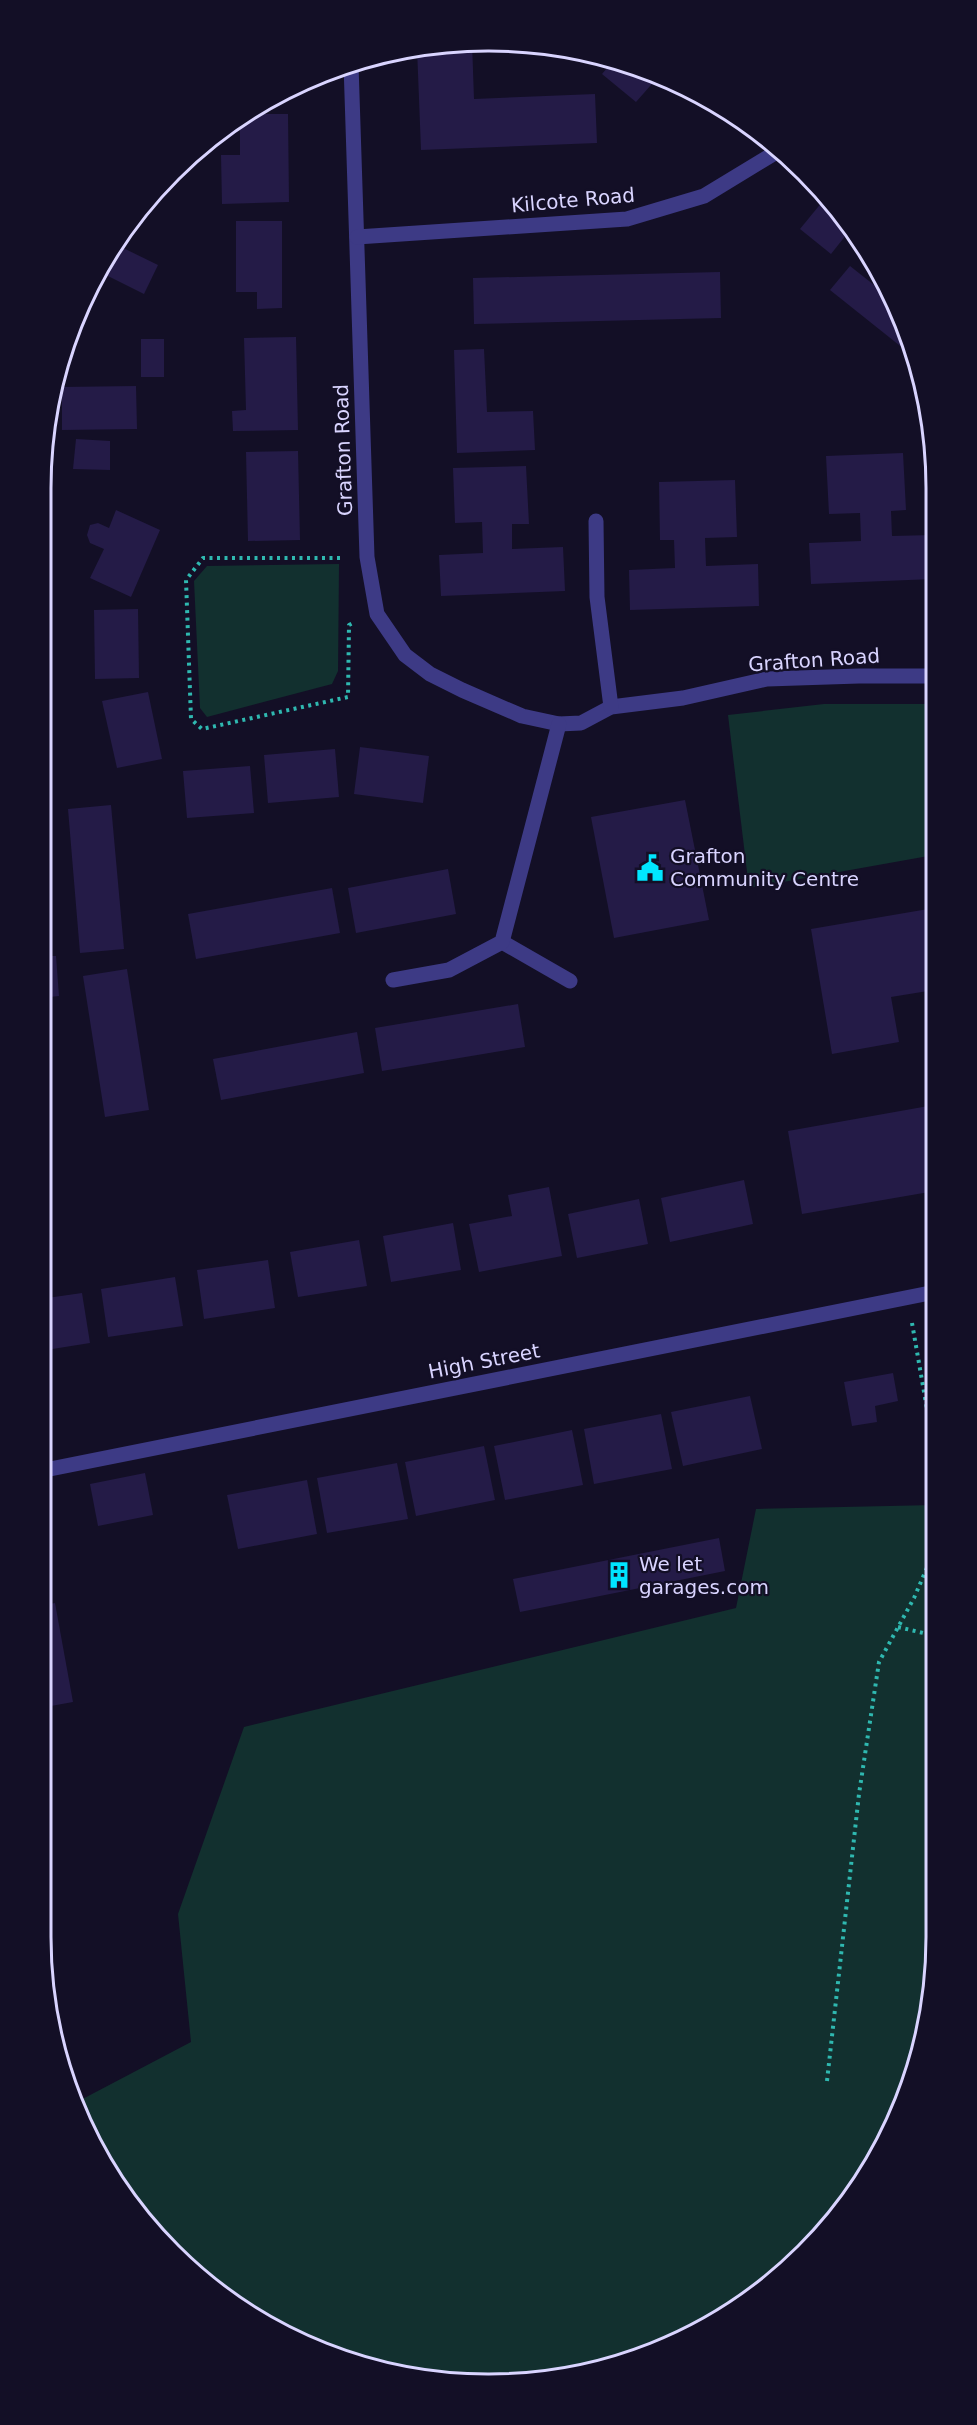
<svg xmlns="http://www.w3.org/2000/svg" width="977" height="2425" font-family="'DejaVu Sans',sans-serif">
	<rect width="100%" height="100%" fill="#130f26"/>
	<!-- green -->
	<g fill="#12302f">
		<polygon points="339,564 338,671 332,684 207,717 200,708 194,581 207,566"/>
		<polygon points="824,704 933,704 934,855 749,888 728,715"/>
		<polygon points="935,1505 936,1936 913,2080 844,2209 737,2309 660,2350 576,2376 430,2381 345,2361 265,2325 151,2232 100,2160 75,2103 191,2042 178,1914 244,1727 736,1608 756,1509"/>
	</g>
	<!-- building -->
	<g fill="#241b47">
		<polygon points="459,41 472,42 474,99 595,94 597,143 421,150 417,48"/>
		<polygon points="614,60 632,64 658,77 636,102 602,74"/>
		<polygon points="246,114 288,114 289,202 222,204 221,155 240,155 240,118"/>
		<polygon points="827,196 850,230 831,254 800,229"/>
		<polygon points="236,221 282,221 282,308 257,309 257,292 236,292"/>
		<polygon points="115,244 158,265 144,294 98,271"/>
		<polygon points="850,266 893,300 909,353 830,290"/>
		<polygon points="720,272 721,318 474,324 473,278"/>
		<polygon points="296,337 298,430 233,431 232,411 246,410 244,338"/>
		<rect x="141" y="339" width="23" height="38"/>
		<polygon points="484,349 487,412 533,411 535,450 457,453 454,350"/>
		<polygon points="136,386 137,429 62,430 62,387"/>
		<polygon points="76,439 110,441 110,470 73,469"/>
		<polygon points="298,451 300,540 248,541 246,452"/>
		<polygon points="903,453 906,510 891,511 892,536 933,535 933,579 811,584 809,543 861,541 860,513 829,514 826,456"/>
		<polygon points="526,466 529,524 512,524 512,549 563,547 565,591 441,596 439,555 483,553 482,522 455,523 453,468"/>
		<polygon points="735,480 737,537 705,538 706,566 758,564 759,606 630,610 629,570 675,568 674,540 660,540 659,482"/>
		<polygon points="116,510 160,530 131,597 90,578 104,549 90,543 87,535 90,525 98,523 109,528"/>
		<polygon points="138,609 139,678 95,679 94,610"/>
		<polygon points="148,692 162,759 117,768 102,701"/>
		<polygon points="360,747 429,756 423,803 354,794"/>
		<polygon points="335,749 339,797 268,803 264,755"/>
		<polygon points="250,766 254,813 187,818 183,771"/>
		<polygon points="685,800 709,920 614,938 591,817"/>
		<polygon points="111,805 124,949 80,953 68,809"/>
		<polygon points="448,869 456,914 356,933 348,888"/>
		<polygon points="332,888 340,933 196,959 188,914"/>
		<polygon points="934,908 934,990 891,997 899,1042 832,1054 811,929"/>
		<polygon points="40,956 56,956 59,996 40,998"/>
		<polygon points="127,969 149,1110 105,1117 83,976"/>
		<polygon points="518,1004 525,1047 382,1071 375,1028"/>
		<polygon points="357,1032 364,1073 221,1100 213,1059"/>
		<polygon points="934,1105 935,1191 802,1214 788,1131"/>
		<polygon points="744,1180 753,1224 670,1242 661,1198"/>
		<polygon points="549,1187 562,1256 479,1272 469,1224 512,1216 508,1195"/>
		<polygon points="639,1199 648,1244 577,1258 568,1214"/>
		<polygon points="453,1223 461,1270 391,1282 383,1236"/>
		<polygon points="359,1240 367,1286 298,1297 290,1252"/>
		<polygon points="268,1260 275,1308 204,1319 197,1270"/>
		<polygon points="175,1277 183,1326 108,1337 101,1289"/>
		<polygon points="82,1293 90,1343 40,1351 40,1299"/>
		<polygon points="893,1373 898,1401 875,1406 877,1422 852,1426 844,1382"/>
		<polygon points="750,1396 762,1449 683,1466 671,1412"/>
		<polygon points="661,1414 672,1469 594,1484 584,1429"/>
		<polygon points="572,1430 583,1485 505,1500 494,1446"/>
		<polygon points="484,1446 495,1500 416,1516 405,1462"/>
		<polygon points="397,1463 408,1519 327,1533 317,1478"/>
		<polygon points="145,1473 153,1515 98,1526 90,1484"/>
		<polygon points="307,1480 317,1534 238,1549 227,1495"/>
		<polygon points="719,1538 725,1571 520,1612 513,1579"/>
		<polygon points="55,1603 73,1702 40,1708 40,1606"/>
	</g>
	<g fill="none" stroke-linecap="round" stroke-linejoin="round">
		<!-- path -->
		<g stroke="#2fb8b0" stroke-width="4" stroke-dasharray="3 4.5" stroke-linecap="butt">
			<polyline points="340,558 203,558 186,580 191,719 202,729 348,697 349,625 353,623"/>
			<polyline points="912,1323 935,1455"/>
			<polyline points="898,1627 936,1636"/>
			<polyline points="827,2081 859,1794 879,1662 914,1598 935,1549 935,1542"/>
		</g>
		<!-- minor -->
		<g stroke="#3d3a85" stroke-width="15">
			<polyline points="351,64 367,557 377,614 405,655 430,674 462,690 522,716 559,724 581,723 611,707 683,698 767,679 859,676 933,676"/>
			<polyline points="357,237 627,219 704,196 778,151"/>
			<polyline points="596,521 597,597 611,707"/>
			<polyline points="502,942 570,981"/>
			<polyline points="393,980 449,970 502,942 559,724"/>
		</g>
		<!-- tertiary -->
		<polyline stroke="#3d3a85" stroke-width="15" points="40,1471 935,1292"/>
	</g>
	<!-- icons -->
	<defs>
		<symbol id="civic-bare" viewBox="-9 -9 18 18"><path d="M-.6-6.5H3V-4.5H.6V-3L4-1V1h2V6H-6V1h2V-1L-.6-3ZM-1.2 2.5V6h2.4V2.5Z" fill="#00e5ff" stroke="#130f26" stroke-width="2.5" paint-order="stroke"/></symbol>
		<symbol id="building-bare" viewBox="-9 -9 18 18"><path d="M-4-6H4V6H1V3H-1V6H-4ZM-2.5-4.3h1.7v1.8h-1.7ZM.8-4.3h1.7v1.8H.8ZM-2.5-1h1.7V.8h-1.7ZM.8-1h1.7V.8H.8Z" fill="#00e5ff" stroke="#130f26" stroke-width="2.5" paint-order="stroke"/></symbol>
	</defs>
	<g fill-rule="evenodd">
		<use href="#civic-bare" x="631" y="849" width="38" height="38"/>
		<use href="#building-bare" x="600" y="1556" width="38" height="38"/>
	</g>
	<g text-anchor="middle" dominant-baseline="central" stroke-width="4.5" stroke-linejoin="round" paint-order="stroke">
		<!-- street labels -->
		<g font-size="20" fill="#d9d4ff" stroke="#130f26">
			<text transform="translate(573 200) rotate(-5)">Kilcote Road</text>
			<text transform="translate(343 450) rotate(-92)">Grafton Road</text>
			<text transform="translate(814 660) rotate(-4)">Grafton Road</text>
			<text transform="translate(484 1361) rotate(-11)">High Street</text>
		</g>
		<!-- poi labels -->
		<g font-size="20" fill="#d9d4ff" stroke="#130f26" text-anchor="start">
			<text x="670" y="856">Grafton<tspan x="670" dy="23">Community Centre</tspan></text>
			<text x="639" y="1564">We let<tspan x="639" dy="23">garages.com</tspan></text>
		</g>
	</g>
	<!-- crop -->
	<path d="M0 0H977V2425H0ZM488 51H489A437 437 0 0 1 926 488V1937A437 437 0 0 1 489 2374H488A437 437 0 0 1 51 1937V488A437 437 0 0 1 488 51Z" fill="#130f26" fill-rule="evenodd"/>
	<path fill="none" stroke="#d9d4ff" stroke-width="3" d="M488 51H489A437 437 0 0 1 926 488V1937A437 437 0 0 1 489 2374H488A437 437 0 0 1 51 1937V488A437 437 0 0 1 488 51Z"/>
</svg>
